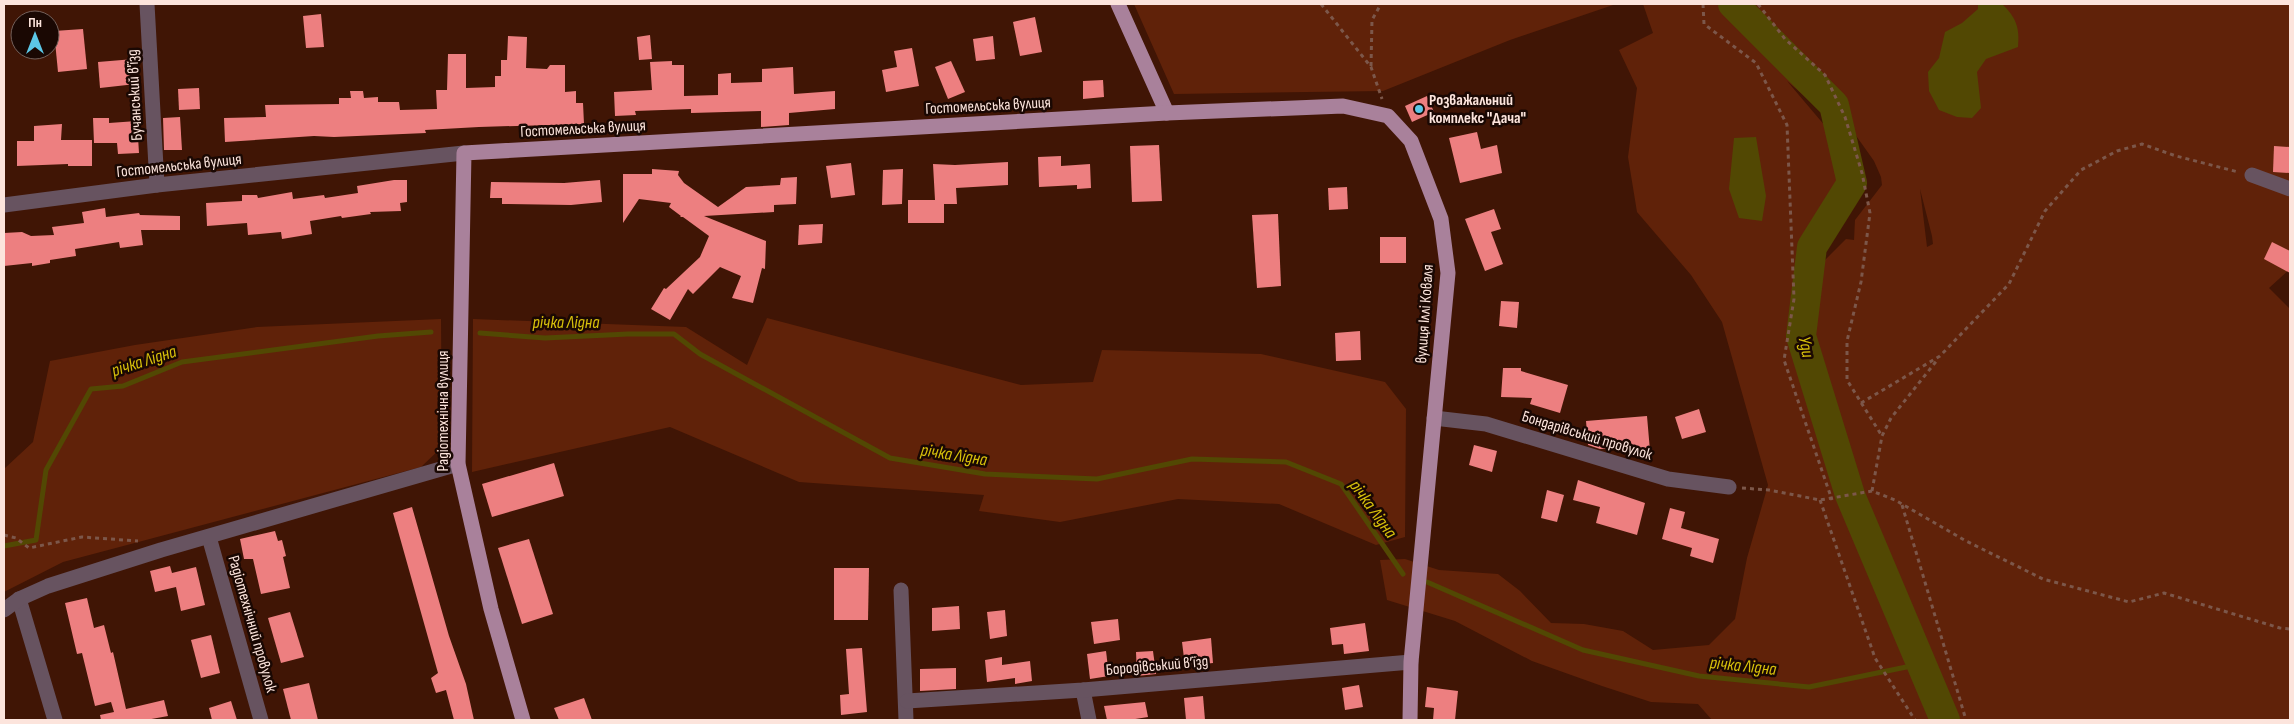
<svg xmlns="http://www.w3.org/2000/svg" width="2294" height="724" font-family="'Sofia Sans Condensed',sans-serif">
	<rect width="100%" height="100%" fill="#401505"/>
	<!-- green -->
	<g fill="#602209" fill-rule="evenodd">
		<polygon points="1134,4 1616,4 1510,40 1383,91 1174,94"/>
		<path d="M 1643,4 L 2290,4 L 2290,269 L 2269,288 L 2290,309 L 2290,720 L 1951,720 L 1861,500 L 1813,346 L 1812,323 L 1822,263 L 1846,239 L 1854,240 L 1855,220 L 1882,185 L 1881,177 L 1874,161 L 1847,123 L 1831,88 L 1816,67 L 1816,106 L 1787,81 L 1826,127 L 1840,189 L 1812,247 L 1799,351 L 1862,537 L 1937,720 L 1712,720 L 1698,704 L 1651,702 L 1602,686 L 1532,661 L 1455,621 L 1387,600 L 1380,560 L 1405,559 L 1439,570 L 1498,574 L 1520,591 L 1551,623 L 1584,624 L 1623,631 L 1653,650 L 1709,645 L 1735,619 L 1747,558 L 1768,485 L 1722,322 L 1691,275 L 1637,212 L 1628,157 L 1637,88 L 1619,50 L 1653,33 ZM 1920,189 L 1932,236 L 1933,244 L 1927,247 Z"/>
		<polygon points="767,318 1021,385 1093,382 1102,350 1261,354 1385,382 1406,409 1405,537 1376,545 1279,504 1178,499 1060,522 979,511 984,495 799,482 670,427 472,472 473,319 686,327 747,365"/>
		<polygon points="441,319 442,447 421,467 63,562 4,592 4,469 33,442 50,361 135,345 257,327"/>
	</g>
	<!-- water -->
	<g fill="#524803">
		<path d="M 1978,4 L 2002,4 C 2016,17 2020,28 2018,47 L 1986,59 L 1977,72 L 1981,108 L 1972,118 L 1957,117 L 1939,110 L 1929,91 L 1928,72 L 1939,58 L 1945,32 L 1962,23 L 1978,9 Z"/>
		<polygon points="1756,137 1766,196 1762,221 1739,218 1729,189 1734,138"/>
	</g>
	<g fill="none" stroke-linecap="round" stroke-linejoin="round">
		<!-- stream -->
		<g stroke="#524803" stroke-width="5">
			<polyline points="480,333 545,338 628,334 674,334 700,354 890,458 985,474 1097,479 1192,459 1286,462 1341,484 1403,574"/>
			<polyline points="4,546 36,540 46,470 91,389 123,386 182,362 378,336 431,332"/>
			<polyline points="1427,582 1583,650 1699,676 1809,687 1921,664"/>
		</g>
		<!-- river -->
		<polyline stroke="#524803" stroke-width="30" points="1733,4 1834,105 1852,183 1812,247 1801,336 1850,495 1945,720"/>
	</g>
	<!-- building -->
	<g fill="#ed7f80">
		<polygon points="321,14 324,47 306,48 303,16"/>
		<polygon points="1035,17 1042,52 1020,56 1013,22"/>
		<polygon points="83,29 87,69 58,72 54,31"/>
		<polygon points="650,35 652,59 639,60 637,37"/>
		<polygon points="508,36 527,37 526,68 547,69 550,65 565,65 565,92 576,91 576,103 583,103 584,124 479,127 425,130 426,133 334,137 314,136 225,142 224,118 266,117 265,105 339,104 339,98 351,98 350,91 363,91 364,98 378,97 378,102 399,102 400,110 437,109 436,90 447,90 448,54 466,54 466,88 495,87 495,76 501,76 501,60 507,60"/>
		<polygon points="993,36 995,59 976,61 973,39"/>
		<polygon points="912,48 919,86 886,92 882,70 897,67 894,51"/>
		<polygon points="134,59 136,84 100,88 98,62"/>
		<polygon points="672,61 672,65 684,65 684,96 718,95 718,74 731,73 731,83 762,82 762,69 793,67 794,94 835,91 835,109 789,113 789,125 761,127 761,111 691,113 691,109 635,111 636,115 615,116 614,92 652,90 650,62"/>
		<polygon points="951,61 965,92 948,99 935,67"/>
		<polygon points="1103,80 1104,97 1083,99 1083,81"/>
		<polygon points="199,88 200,109 179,110 178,89"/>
		<polygon points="1427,96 1434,112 1412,122 1405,106"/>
		<polygon points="180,117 182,150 164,150 163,118"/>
		<polygon points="93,118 109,118 109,123 137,121 139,153 118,154 117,143 94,143"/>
		<polygon points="62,124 61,140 92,140 92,166 68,166 68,164 17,166 17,141 34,141 34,126"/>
		<polygon points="1477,132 1481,149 1497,145 1502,173 1460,183 1449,138"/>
		<polygon points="1159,145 1162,201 1132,202 1130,146"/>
		<polygon points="2274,146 2290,147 2290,173 2273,172"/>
		<polygon points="1061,156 1061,166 1090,164 1091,188 1077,189 1077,185 1039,187 1038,157"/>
		<polygon points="1008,162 1008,185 956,188 957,204 944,204 944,223 908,223 908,200 935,200 933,164 955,165"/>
		<polygon points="851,163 855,195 831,198 826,166"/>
		<polygon points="652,169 679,171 678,175 684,183 718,207 746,187 780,185 781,178 797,177 796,204 774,205 774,212 704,216 766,241 765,269 762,268 753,303 732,298 741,276 720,267 693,294 688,289 670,320 651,309 664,288 666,289 700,257 709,236 683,217 680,217 681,216 669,207 671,203 639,199 623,223 623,174 652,174"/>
		<polygon points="903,169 902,204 882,205 883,170"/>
		<polygon points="394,180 407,180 407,202 400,203 401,211 370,212 371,214 342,218 341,216 310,221 312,234 282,239 281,232 248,235 247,223 207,226 206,203 242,201 242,195 257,195 258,198 292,192 293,199 324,195 325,198 358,193 357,186"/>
		<polygon points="600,180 602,202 571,205 502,204 502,198 490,198 491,182 564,183"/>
		<polygon points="1347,187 1348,209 1329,210 1328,188"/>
		<polygon points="105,208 106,217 139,213 140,215 180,216 180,230 141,230 143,245 120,248 119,242 75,249 76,256 50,260 50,263 32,266 32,263 4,266 4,233 22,232 31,236 54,235 52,227 84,223 82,212"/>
		<polygon points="1494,209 1501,229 1491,232 1503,264 1485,271 1465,219"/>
		<polygon points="1278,214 1281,286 1257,288 1252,215"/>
		<polygon points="823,224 822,243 798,245 799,225"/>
		<rect x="1380" y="237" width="26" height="26"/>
		<polygon points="2272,242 2290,251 2290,273 2264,259"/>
		<polygon points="1501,301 1519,302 1517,328 1499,326"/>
		<polygon points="1360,331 1361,360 1336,361 1335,333"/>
		<polygon points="1503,368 1521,368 1521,371 1568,385 1560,413 1530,404 1532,398 1501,397"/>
		<polygon points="1699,409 1706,432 1682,439 1675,417"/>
		<polygon points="1647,416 1650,451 1633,453 1632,447 1600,449 1588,445 1586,421"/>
		<polygon points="1474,445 1497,451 1492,472 1469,465"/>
		<polygon points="554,463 564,496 492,517 482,484"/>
		<polygon points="1578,480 1645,503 1637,535 1596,523 1600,507 1573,500"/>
		<polygon points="1547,490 1564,495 1557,522 1541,518"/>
		<polygon points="412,507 449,636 466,684 474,720 454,720 446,690 436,693 431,678 438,673 393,513"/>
		<polygon points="1670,508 1685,512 1681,528 1719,539 1713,563 1690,556 1692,548 1662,539"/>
		<polygon points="275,531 278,541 282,540 286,556 283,557 290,588 261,594 253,559 244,559 240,539"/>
		<polygon points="529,539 553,614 522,624 498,548"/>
		<polygon points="170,566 172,573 196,567 205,605 181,611 176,587 155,592 150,571"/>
		<polygon points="834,568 869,568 868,620 834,620"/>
		<polygon points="87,598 94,628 104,625 111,653 113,652 126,709 164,700 168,716 146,720 101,720 100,715 114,712 111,702 95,706 82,653 77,654 65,603"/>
		<polygon points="959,606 960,629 932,631 932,608"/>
		<polygon points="1005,610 1007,636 990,639 987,612"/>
		<polygon points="290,612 304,657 281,663 268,618"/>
		<polygon points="1118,619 1120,640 1094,644 1091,622"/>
		<polygon points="1365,623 1369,651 1344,654 1343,644 1332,645 1330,628"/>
		<polygon points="211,635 220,673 201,678 191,640"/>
		<polygon points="1211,638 1213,663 1185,666 1182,642"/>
		<polygon points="862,648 867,712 841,715 840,695 849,694 846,649"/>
		<polygon points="1106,651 1109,676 1090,679 1087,654"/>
		<polygon points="1153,651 1156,674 1137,676 1136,652"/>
		<polygon points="1002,657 1002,665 1030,661 1032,681 1015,684 1015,678 987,682 985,660"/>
		<polygon points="956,668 956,689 920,691 920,669"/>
		<polygon points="309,683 318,720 291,720 283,689"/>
		<polygon points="1359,685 1363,707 1345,710 1342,688"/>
		<polygon points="1427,687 1458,691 1455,720 1433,720 1434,708 1425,707"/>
		<polygon points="1203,696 1205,720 1186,720 1184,698"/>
		<polygon points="584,698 592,720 559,720 554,708"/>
		<polygon points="231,701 237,720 212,720 209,708"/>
		<polygon points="1145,702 1148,717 1129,720 1107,720 1104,706"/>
	</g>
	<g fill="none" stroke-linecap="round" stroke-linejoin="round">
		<!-- path -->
		<g stroke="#7c574a" stroke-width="3" stroke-dasharray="4 4" stroke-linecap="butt">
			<polyline points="1321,4 1371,67 1382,99"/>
			<polyline points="1703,4 1704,24 1756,63 1787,125 1794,299 1784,360 1832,500"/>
			<polyline points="1758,4 1785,39 1825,75 1845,117 1862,173 1870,213 1861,282 1847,341 1847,380 1882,436"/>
			<polyline points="1371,66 1372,20 1381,4"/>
			<polyline points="1861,403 1940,356 2009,284 2045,211 2081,170 2117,151 2142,144 2176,156 2238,172"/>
			<polyline points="1742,488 1769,490 1820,500 1872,491 1895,500 1966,541 2043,579 2129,602 2164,593 2280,628 2290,629"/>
			<polyline points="1872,491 1882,436 1891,418 1938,359"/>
			<polyline points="1820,500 1875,658 1915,720"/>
			<polyline points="1902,505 1966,720"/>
			<polyline points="4,535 16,538 29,548 82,537 138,541"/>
		</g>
		<!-- street -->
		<g stroke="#675360" stroke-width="15">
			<polyline points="147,4 157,185"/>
			<polyline points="2252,175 2290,189"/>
			<polyline points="4,205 157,185 464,153"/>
			<polyline points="1434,418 1486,424 1668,479 1729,487"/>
			<polyline points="209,537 261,720"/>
			<polyline points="901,590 906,720"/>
			<polyline points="19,599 55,720"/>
			<polyline points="4,610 19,599 48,586 161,550 458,464"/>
			<polyline points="1083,690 1089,720"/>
			<polyline points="907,701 1083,690 1411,662"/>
		</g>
		<!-- primary -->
		<g stroke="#a9819b" stroke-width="15">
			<polyline points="1118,4 1167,113"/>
			<polyline points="523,720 491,609 458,464 464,153 1167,113 1343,106 1388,116 1411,141 1441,219 1448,273 1411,662 1410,720"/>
		</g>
	</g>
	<!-- markers -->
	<circle fill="#5cc7e7" stroke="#1a0803" stroke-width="2" cx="1419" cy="109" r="5"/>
	<g text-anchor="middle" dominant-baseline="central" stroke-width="5" stroke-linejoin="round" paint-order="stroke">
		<!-- street labels -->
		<g font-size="16" fill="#fce4dc" stroke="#1a0803">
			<text transform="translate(135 95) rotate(-93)">Бучанський в'їзд</text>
			<text transform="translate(988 106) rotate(-3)">Гостомельська вулиця</text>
			<text transform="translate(583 129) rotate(-3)">Гостомельська вулиця</text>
			<text transform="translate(179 166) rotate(-6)">Гостомельська вулиця</text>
			<text transform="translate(1425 314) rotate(-86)">вулиця Іллі Коваля</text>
			<text transform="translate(443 411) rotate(-90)">Радіотехнічна вулиця</text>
			<text transform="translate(1587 436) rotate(17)">Бондарівський провулок</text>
			<text transform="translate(252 624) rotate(74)">Радіотехнічний провулок</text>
			<text transform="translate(1157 666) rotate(-5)">Бородівський в’їзд</text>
		</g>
		<!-- poi labels -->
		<g font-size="16" font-weight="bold" fill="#fce4dc" stroke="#1a0803" text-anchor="start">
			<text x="1429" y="100">Розважальний<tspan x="1429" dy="18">комплекс "Дача"</tspan></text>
		</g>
		<!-- water labels -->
		<g font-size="18" font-style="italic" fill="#d7c00b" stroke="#1a0803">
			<text x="566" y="322">річка Лідна</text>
			<text transform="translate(1806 347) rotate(78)">Уди</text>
			<text transform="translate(144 361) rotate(-18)">річка Лідна</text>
			<text transform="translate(954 455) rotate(9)">річка Лідна</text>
			<text transform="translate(1373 509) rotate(54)">річка Лідна</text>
			<text transform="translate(1743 666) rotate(6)">річка Лідна</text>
		</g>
	</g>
	<!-- border -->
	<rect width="2294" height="724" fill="none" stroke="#fce4dc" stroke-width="10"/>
	<!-- north arrow -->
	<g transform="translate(35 35)"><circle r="24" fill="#1a0803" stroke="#74605a"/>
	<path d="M0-4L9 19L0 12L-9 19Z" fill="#5cc7e7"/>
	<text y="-8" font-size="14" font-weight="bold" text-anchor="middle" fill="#fce4dc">Пн</text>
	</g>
</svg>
